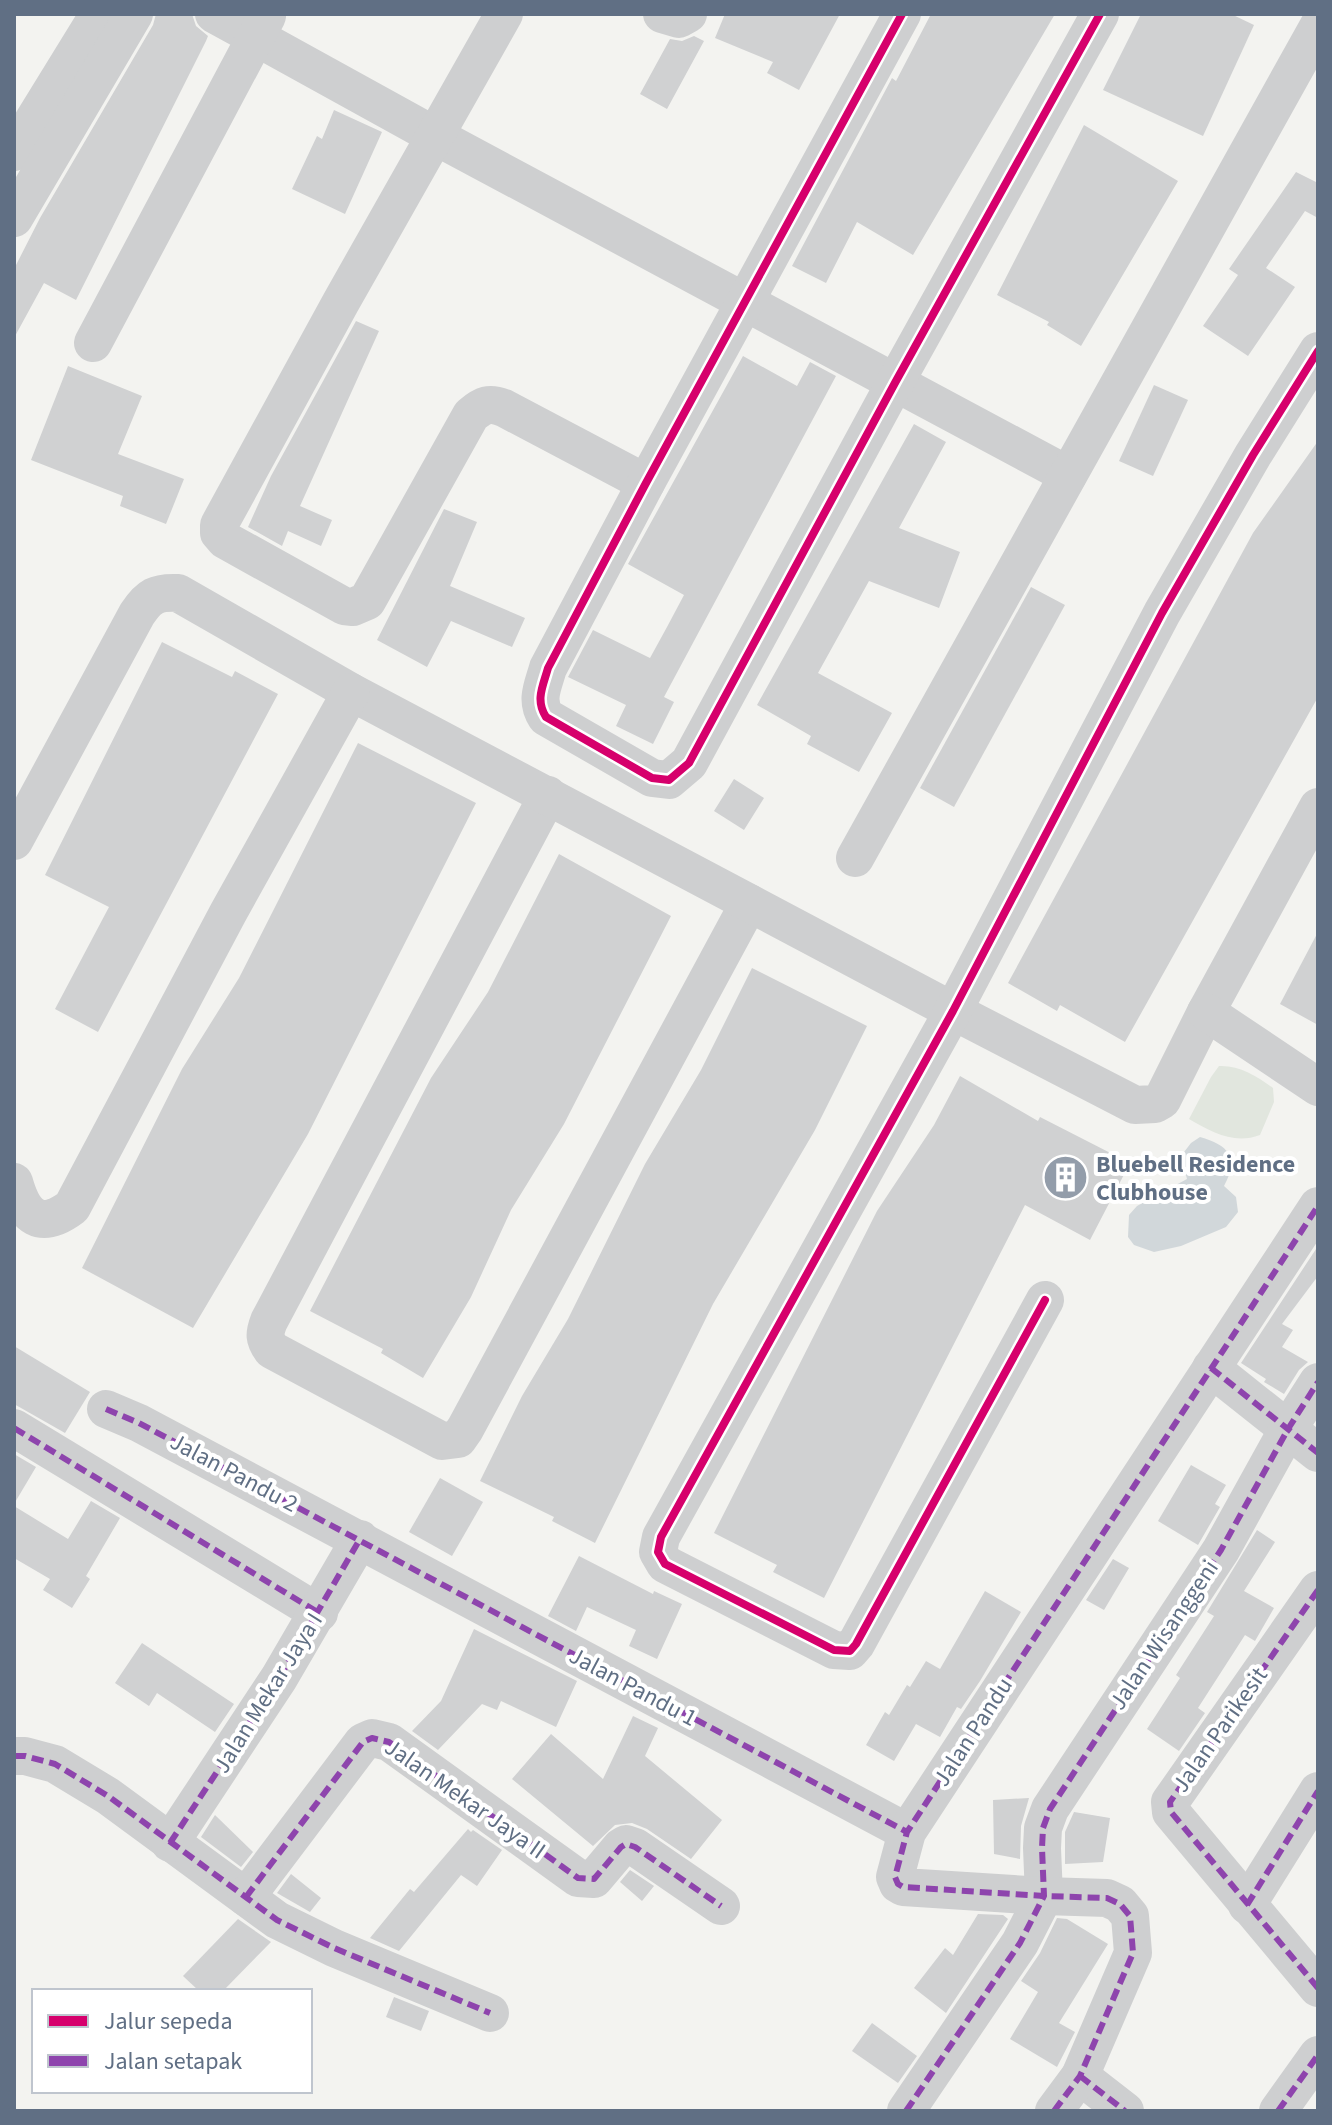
<svg xmlns="http://www.w3.org/2000/svg" width="1332" height="2125" font-family="'Source Sans 3',sans-serif">
	<rect width="100%" height="100%" fill="#f3f3f0"/>
	<!-- green -->
	<path fill="#e1e6de" d="M 1219,1066 C 1239,1065 1257,1076 1273,1088 L 1274,1102 L 1260,1135 C 1234,1145 1212,1132 1189,1119 L 1211,1077 Z"/>
	<!-- water -->
	<path fill="#d1d7da" d="M 1200,1137 C 1228,1145 1240,1157 1224,1186 L 1236,1197 L 1238,1212 L 1226,1227 L 1181,1246 L 1154,1252 L 1134,1245 L 1128,1237 L 1129,1215 L 1137,1206 L 1187,1179 L 1181,1156 L 1191,1143 Z"/>
	<!-- building -->
	<g fill="#d0d1d2">
		<polygon points="156,14 192,14 196,26 208,36 206,41 76,300 44,283 14,338 14,269 40,218 153,25"/>
		<polygon points="725,14 840,14 799,90 767,73 773,62 715,38"/>
		<polygon points="931,14 1055,14 913,255 857,222 826,283 792,266 892,78 896,81"/>
		<polygon points="1141,14 1231,14 1254,25 1203,136 1103,90"/>
		<polygon points="694,36 704,41 667,109 640,94 670,39 682,41"/>
		<polygon points="334,110 382,132 345,214 292,189 317,136 322,139"/>
		<polygon points="1084,125 1178,181 1081,346 1047,325 1049,322 997,295"/>
		<polygon points="1296,172 1318,183 1318,218 1305,211 1266,268 1295,287 1248,356 1203,326 1238,275 1229,269"/>
		<polygon points="356,321 379,331 300,506 332,520 321,546 288,531 282,546 248,527 271,476"/>
		<polygon points="743,356 797,386 810,362 836,376 664,697 674,702 653,744 616,726 626,705 568,677 593,630 650,658 667,627 684,595 628,564"/>
		<polygon points="68,366 142,396 118,454 184,479 166,524 120,506 123,496 31,460"/>
		<polygon points="1154,385 1188,400 1153,476 1119,461"/>
		<polygon points="914,424 946,442 899,528 960,552 939,608 869,581 818,673 892,713 859,772 807,744 811,736 757,705"/>
		<polygon points="1318,441 1318,697 1125,1042 1060,1005 1057,1011 1008,983 1253,533"/>
		<polygon points="444,509 477,522 450,586 525,618 512,647 451,621 427,667 377,640"/>
		<polygon points="1031,587 1065,605 954,807 920,788"/>
		<polygon points="162,642 232,677 235,671 278,694 98,1032 55,1009 109,907 45,875"/>
		<polygon points="358,743 476,803 308,1134 193,1328 82,1268 182,1069 239,978"/>
		<polygon points="734,779 764,798 744,830 714,811"/>
		<polygon points="559,854 671,916 564,1124 511,1210 471,1297 423,1378 381,1353 383,1349 310,1311 431,1078 488,992"/>
		<polygon points="1318,932 1318,1025 1280,1004"/>
		<polygon points="752,968 867,1026 815,1130 713,1304 595,1543 552,1521 554,1517 480,1481 522,1396 568,1319 645,1164 701,1070"/>
		<polygon points="960,1076 1038,1121 1040,1117 1130,1163 1090,1240 1025,1205 824,1598 773,1572 777,1565 714,1533 877,1211 934,1125"/>
		<polygon points="1318,1246 1318,1276 1282,1324 1293,1330 1282,1347 1308,1362 1299,1370 1284,1394 1264,1382 1266,1379 1241,1363"/>
		<polygon points="14,1346 90,1392 65,1433 14,1404"/>
		<polygon points="14,1454 36,1467 14,1504"/>
		<polygon points="1191,1465 1226,1485 1215,1504 1220,1507 1198,1545 1158,1521"/>
		<polygon points="440,1478 483,1502 452,1556 409,1532"/>
		<polygon points="91,1501 120,1518 86,1576 90,1579 72,1608 43,1590 50,1579 14,1558 14,1506 68,1539"/>
		<polygon points="1257,1530 1275,1542 1244,1591 1274,1608 1255,1641 1245,1635 1198,1708 1205,1713 1179,1751 1147,1729 1180,1678 1176,1675 1214,1616 1207,1612"/>
		<polygon points="579,1556 653,1594 654,1591 682,1604 657,1659 629,1646 636,1630 587,1607 576,1631 548,1616"/>
		<polygon points="1113,1559 1129,1568 1104,1610 1086,1600"/>
		<polygon points="985,1591 1021,1612 980,1681 961,1709 957,1707 940,1737 916,1724 894,1761 866,1745 885,1712 889,1715 907,1685 910,1687 926,1661 940,1669"/>
		<polygon points="474,1629 577,1681 556,1727 501,1701 497,1710 482,1704 438,1750 412,1731 441,1701"/>
		<polygon points="142,1643 234,1704 215,1732 157,1693 149,1706 115,1683"/>
		<polygon points="633,1716 658,1728 645,1756 722,1820 691,1859 647,1829 632,1823 615,1825 593,1846 512,1779 551,1734 603,1779"/>
		<polygon points="1029,1798 1021,1826 1020,1859 994,1854 993,1800"/>
		<polygon points="1074,1812 1110,1818 1103,1862 1065,1864 1065,1832"/>
		<polygon points="215,1815 253,1852 241,1867 201,1837"/>
		<polygon points="468,1829 471,1832 473,1830 502,1850 477,1886 461,1875 399,1951 370,1938 410,1889 414,1892"/>
		<polygon points="630,1870 654,1886 642,1901 620,1882"/>
		<polygon points="291,1874 321,1898 310,1912 277,1893"/>
		<polygon points="978,1914 1003,1915 1008,1919 946,2013 914,1988 945,1948 953,1955"/>
		<polygon points="1057,1918 1067,1919 1108,1944 1059,2023 1075,2032 1057,2067 1010,2039 1038,1992 1021,1981 1040,1953"/>
		<polygon points="238,1919 271,1942 223,1991 199,1991 183,1976"/>
		<polygon points="394,1997 429,2011 421,2031 386,2017"/>
		<polygon points="872,2023 917,2056 898,2083 852,2051"/>
	</g>
	<g fill="none" stroke-linecap="round" stroke-linejoin="round">
		<!-- minor -->
		<g stroke="#cecfd0" stroke-width="38">
			<polyline points="214,14 437,137 1068,475"/>
			<path d="M 504,14 L 341,302 L 219,525 L 219,533 L 225,540 L 344,606 L 353,607 L 367,601 L 471,415 C 483,405 489,402 504,408 L 646,483"/>
			<polyline points="662,14 679,19 688,14"/>
			<path d="M 902,14 L 646,483 L 548,668 C 543,686 535,700 546,717 L 652,778 L 669,780 L 689,763 L 896,381 L 1100,14"/>
			<polyline points="14,152 99,14"/>
			<polyline points="14,218 134,14"/>
			<polyline points="93,343 267,16"/>
			<path d="M 548,795 L 269,1321 C 264,1334 264,1339 272,1350 L 442,1441 L 458,1439 L 465,1429 L 749,903"/>
			<path d="M 14,841 L 137,614 C 149,596 156,592 178,593 L 351,692 L 953,1011 L 1135,1105 L 1155,1104 L 1162,1100 L 1206,1012 L 1318,807"/>
			<polyline points="855,858 1318,27"/>
			<polyline points="1206,1012 1318,1087"/>
			<path d="M 14,1182 C 24,1217 40,1231 72,1207 L 228,913 L 351,692"/>
			<polyline points="1045,1300 856,1644 850,1651 834,1650 665,1564 658,1552 661,1537 953,1011 1162,613 1253,455 1318,351"/>
			<polyline points="1211,1368 1318,1453"/>
			<polyline points="106,1409 139,1423 907,1832"/>
			<polyline points="14,1428 319,1613"/>
			<polyline points="1318,1590 1170,1802 1171,1812 1318,1988"/>
			<polyline points="14,1756 25,1756 55,1764 108,1796 277,1920 334,1948 490,2013"/>
			<polyline points="170,1843 279,1678 360,1539"/>
			<polyline points="246,1897 363,1742 372,1738 389,1742 578,1878 594,1879 621,1847 626,1844 635,1847 721,1906"/>
			<polyline points="1247,1905 1318,1791"/>
			<polyline points="1080,2076 1125,2111"/>
			<polyline points="906,2111 1020,1943 1044,1896 1042,1848 1043,1828 1050,1809 1221,1550 1288,1429 1318,1382"/>
			<polyline points="1054,2111 1080,2076 1133,1953 1130,1916 1120,1904 1107,1898 1044,1896 903,1887 898,1884 895,1877 907,1832 1318,1206"/>
			<polyline points="1278,2111 1318,2055"/>
		</g>
		<!-- quiet -->
		<g stroke="#8e44ad" stroke-width="6" stroke-dasharray="12 6" stroke-linecap="butt">
			<polyline points="1211,1368 1318,1453"/>
			<polyline points="106,1409 139,1423 907,1832"/>
			<polyline points="14,1428 319,1613"/>
			<polyline points="1318,1590 1170,1802 1171,1812 1318,1988"/>
			<polyline points="14,1756 25,1756 55,1764 108,1796 277,1920 334,1948 490,2013"/>
			<polyline points="170,1843 279,1678 360,1539"/>
			<polyline points="246,1897 363,1742 372,1738 389,1742 578,1878 594,1879 621,1847 626,1844 635,1847 721,1906"/>
			<polyline points="1247,1905 1318,1791"/>
			<polyline points="1080,2076 1125,2111"/>
			<polyline points="906,2111 1020,1943 1044,1896 1042,1848 1043,1828 1050,1809 1221,1550 1288,1429 1318,1382"/>
			<polyline points="1054,2111 1080,2076 1133,1953 1130,1916 1120,1904 1107,1898 1044,1896 903,1887 898,1884 895,1877 907,1832 1318,1206"/>
			<polyline points="1278,2111 1318,2055"/>
		</g>
		<defs>
			<g id="cycleway">
				<path d="M 902,14 L 646,483 L 548,668 C 543,686 535,700 546,717 L 652,778 L 669,780 L 689,763 L 896,381 L 1100,14"/>
				<polyline points="1045,1300 856,1644 850,1651 834,1650 665,1564 658,1552 661,1537 953,1011 1162,613 1253,455 1318,351"/>
			</g>
		</defs>
		<!-- cycleway casing -->
		<use href="#cycleway" stroke="#fff" stroke-width="13"/>
		<!-- cycleway -->
		<use href="#cycleway" stroke="#d6006c" stroke-width="8"/>
	</g>
	<!-- icons -->
	<defs>
		<symbol id="building-disc" viewBox="-11 -11 22 22"><circle r="9.5" fill="#939daa" stroke="#fff"/><path d="M-4-6H4V6H1V3H-1V6H-4ZM-2.5-4.3h1.7v1.8h-1.7ZM.8-4.3h1.7v1.8H.8ZM-2.5-1h1.7V.8h-1.7ZM.8-1h1.7V.8H.8Z" fill="#fff"/></symbol>
	</defs>
	<g fill-rule="evenodd">
		<use href="#building-disc" x="1040" y="1152" width="51" height="51"/>
	</g>
	<g text-anchor="middle" dominant-baseline="central" stroke-width="8" stroke-linejoin="round" paint-order="stroke">
		<!-- poi labels -->
		<g font-size="24" font-weight="bold" fill="#606f84" stroke="#fff" text-anchor="start">
			<text x="1096" y="1164">Bluebell Residence<tspan x="1096" dy="28">Clubhouse</tspan></text>
		</g>
		<!-- street labels -->
		<g font-size="24" fill="#606f84" stroke="#fff">
			<text transform="translate(234 1473) rotate(28)">Jalan Pandu 2</text>
			<text transform="translate(1164 1635) rotate(-56)">Jalan Wisanggeni</text>
			<text transform="translate(633 1687) rotate(28)">Jalan Pandu 1</text>
			<text transform="translate(268 1693) rotate(-58)">Jalan Mekar Jaya I</text>
			<text transform="translate(1220 1730) rotate(-55)">Jalan Parikesit</text>
			<text transform="translate(973 1732) rotate(-57)">Jalan Pandu</text>
			<text transform="translate(465 1799) rotate(35)">Jalan Mekar Jaya II</text>
		</g>
	</g>
	<!-- border -->
	<rect width="1332" height="2125" fill="none" stroke="#606f84" stroke-width="32"/>
	<!-- legend -->
	<rect x="32" y="1989" width="280" height="104" fill="#ffffff" stroke="#bfc5ce" stroke-width="2"/>
	<rect x="48" y="2015" width="40" height="12" fill="#d6006c" stroke="#bfc5ce" stroke-width="2"/>
	<text x="104" y="2029" font-size="24" fill="#606f84">Jalur sepeda</text>
	<rect x="48" y="2055" width="40" height="12" fill="#8e44ad" stroke="#bfc5ce" stroke-width="2"/>
	<text x="104" y="2069" font-size="24" fill="#606f84">Jalan setapak</text>
</svg>
